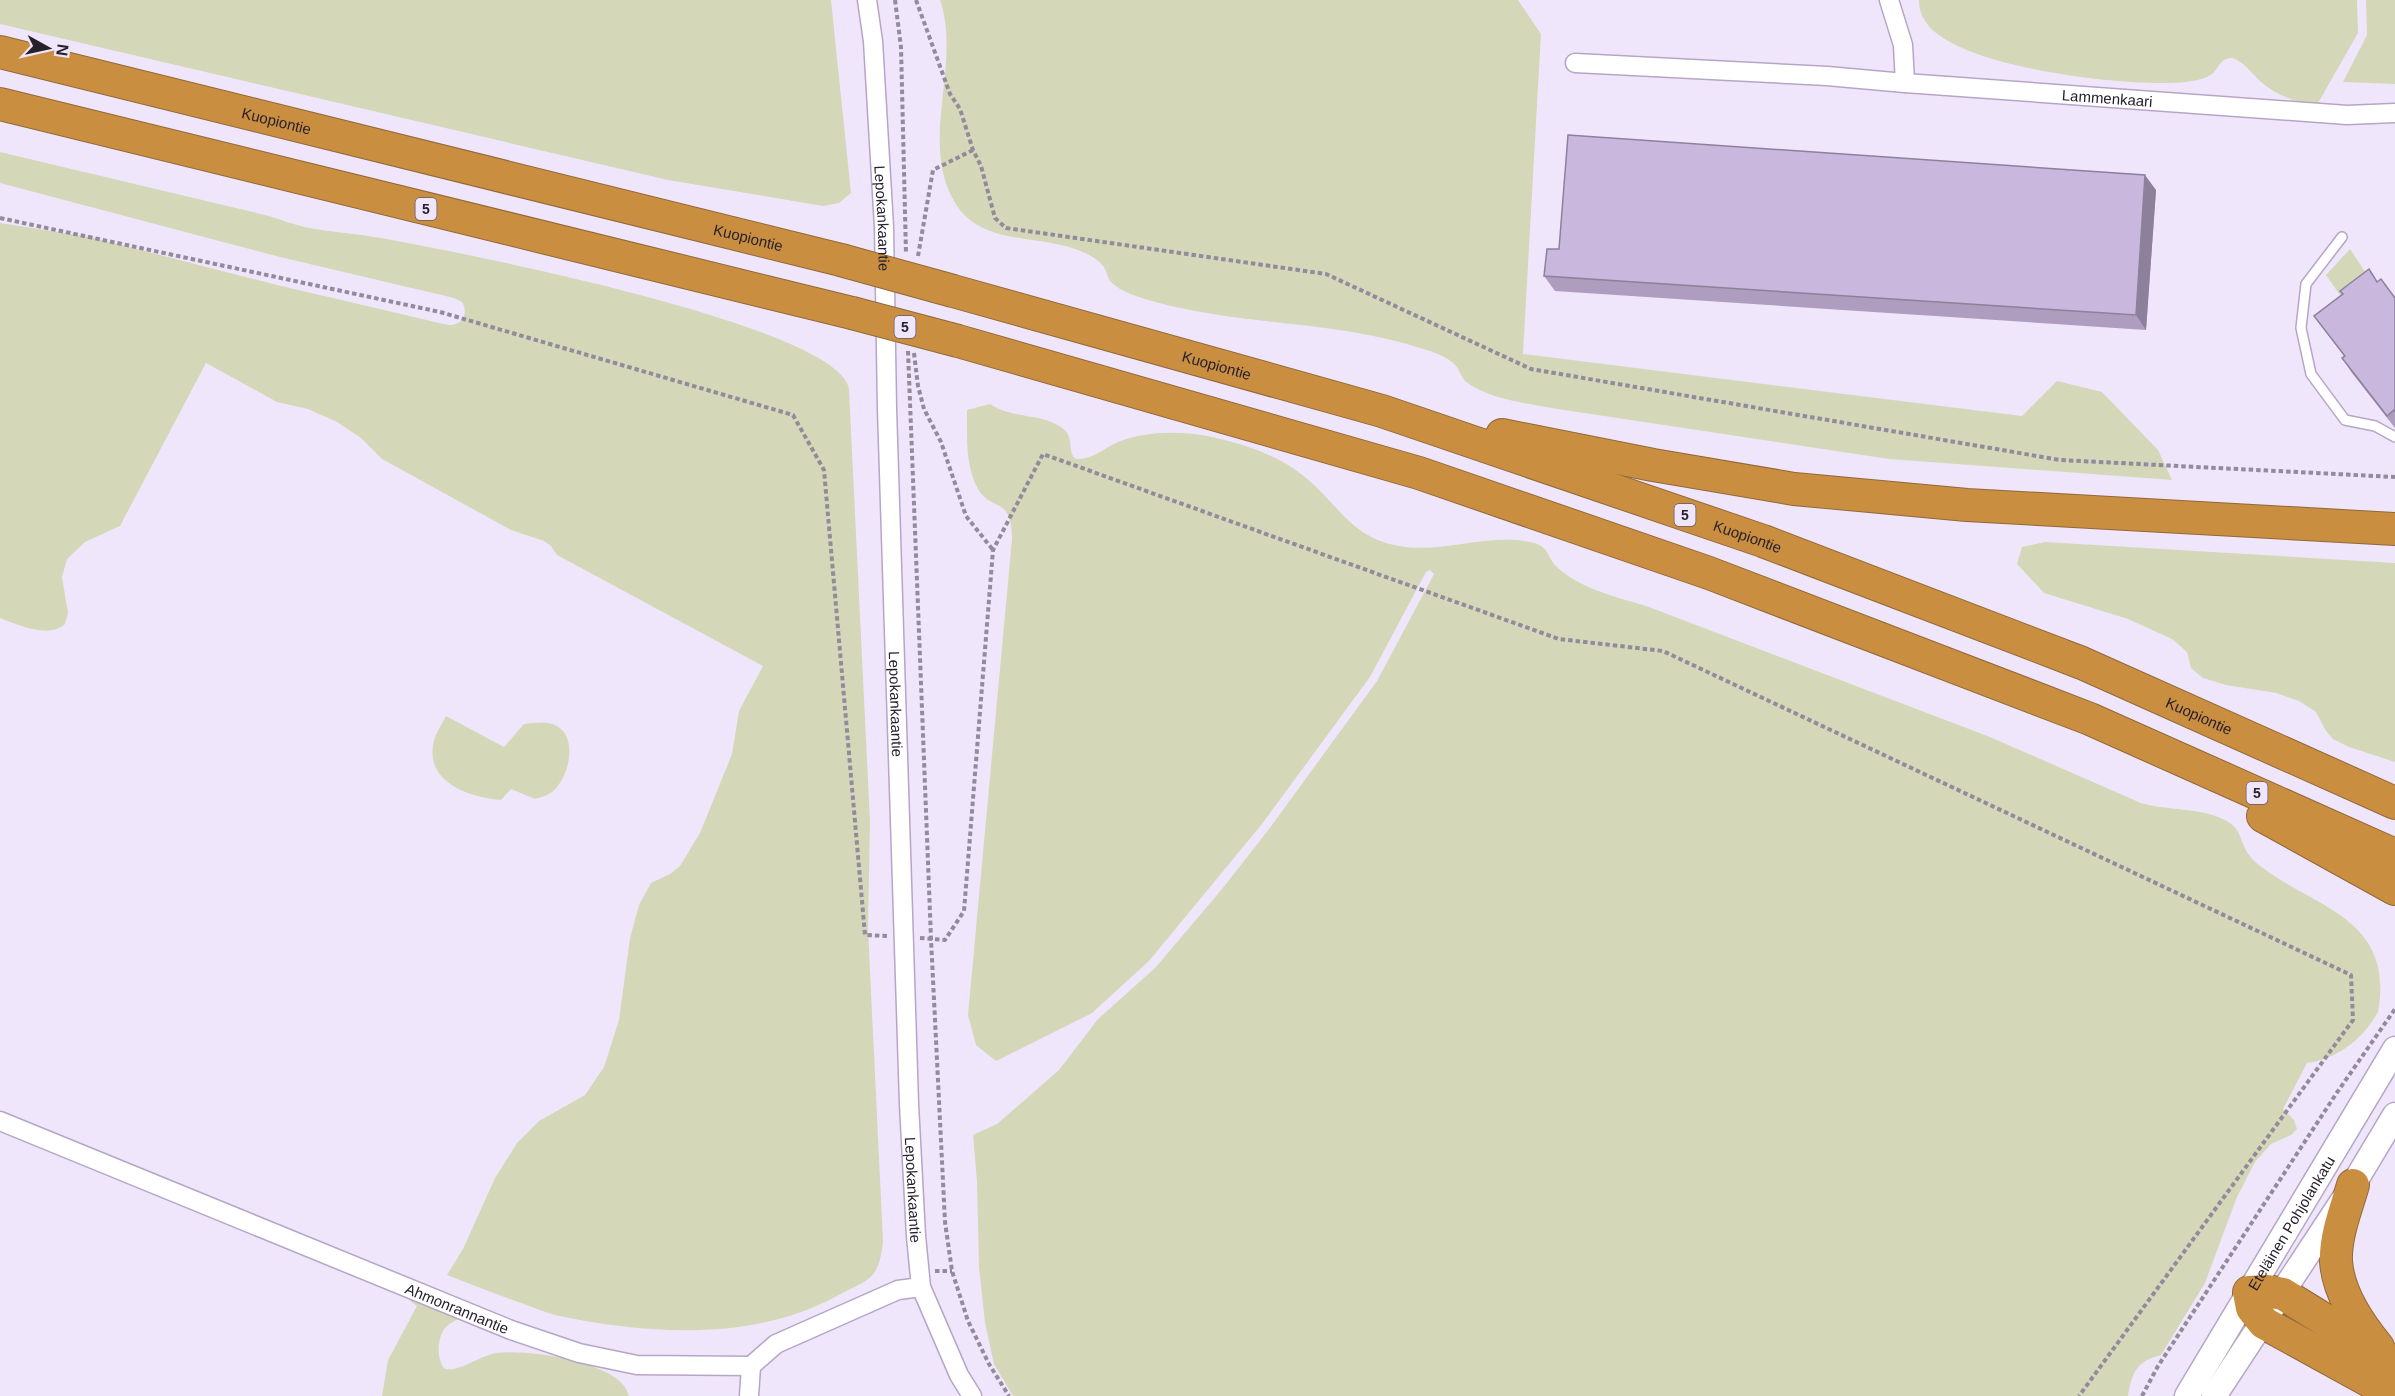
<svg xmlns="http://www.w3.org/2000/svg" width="2395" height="1396" font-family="Helvetica,sans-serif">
	<rect width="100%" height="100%" fill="#f0e6fb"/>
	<!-- green -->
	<g fill="#d5d8b8">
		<polygon points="0,0 831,0 851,193 839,203 823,206 668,180 0,24"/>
		<path d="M 940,0 L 1518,0 L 1541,34 L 1523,354 L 2022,416 L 2057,381 L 2102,392 L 2158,450 L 2172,480 L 1889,459 L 1551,408 C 1524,403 1492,399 1469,384 C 1461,379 1461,372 1456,366 C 1448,356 1431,351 1420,348 C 1333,320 1239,326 1152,301 C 1138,297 1121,292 1111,282 C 1108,278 1107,274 1105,269 C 1099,258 1084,252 1072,248 C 1031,235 978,244 954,201 C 919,140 962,65 940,0 Z"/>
		<path d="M 1919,0 L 2357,0 L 2358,33 L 2317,105 C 2296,102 2277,96 2261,82 C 2251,73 2245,62 2232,58 C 2220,58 2220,67 2212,74 C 2205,79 2195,81 2186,82 C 2132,88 1963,69 1928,25 C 1922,18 1919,10 1919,0 Z"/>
		<polygon points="2366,0 2395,0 2395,84 2343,82 2367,35"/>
		<path d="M 0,152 L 265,215 C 280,219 294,225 309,228 C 333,232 357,234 381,238 C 448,250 840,325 849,389 L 870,822 L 868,929 L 883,1241 C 879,1282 868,1279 835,1297 C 750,1342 649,1334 559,1316 C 547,1313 535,1308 524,1304 C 498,1295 473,1285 447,1275 L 463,1249 L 495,1178 L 517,1143 L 539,1121 L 585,1095 L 604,1067 L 619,1020 L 630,938 L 639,905 L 651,883 L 670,874 L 680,866 L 700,833 L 732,754 L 739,711 L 763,666 L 557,555 L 551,546 L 544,541 L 511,530 L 382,459 L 361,438 L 337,422 L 308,409 L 277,402 L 206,363 L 120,526 L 85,542 L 67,559 L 62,577 L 68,613 L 65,624 C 49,639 18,625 0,618 L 0,223 L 90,237 L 273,284 L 448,325 C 462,326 469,314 462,302 L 454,298 L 280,257 L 0,183 Z"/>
		<polygon points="2350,249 2374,285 2347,305 2326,275"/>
		<path d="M 990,404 C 1012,419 1040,413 1061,427 C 1076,437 1066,451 1076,459 C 1092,460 1104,448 1118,442 C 1145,431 1179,431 1207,436 C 1246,444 1285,457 1313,484 C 1335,504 1349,528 1378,540 C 1430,561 1478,532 1530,542 C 1551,546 1546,558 1558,568 C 1581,589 1620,598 1649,607 L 1990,737 L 2141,803 C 2168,811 2199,807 2225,820 C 2239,827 2239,835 2245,848 C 2248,856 2256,863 2263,868 C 2315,908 2395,918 2378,1012 C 2362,1040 2339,1058 2307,1063 L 2283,1109 L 2294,1120 L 2297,1129 L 2291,1135 L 2271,1144 L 2255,1162 L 2237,1197 L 2205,1283 L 2161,1355 C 2137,1361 2132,1372 2128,1396 L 1013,1396 L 994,1364 L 985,1323 L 979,1267 L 977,1182 L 973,1135 L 997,1124 L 1059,1070 L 1098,1019 L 1156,967 L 1222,889 L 1269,829 L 1377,681 L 1434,574 L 1430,570 L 1426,572 L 1370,677 L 1262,824 L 1149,961 L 1092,1013 L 996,1061 L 976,1045 L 968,1015 L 1012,539 C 1012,496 992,512 978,489 C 965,466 967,435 967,410 Z"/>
		<polygon points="2045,542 2395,563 2395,762 2349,747 2333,739 2326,731 2316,712 2299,701 2276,693 2226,685 2203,678 2191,668 2187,652 2172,639 2128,619 2044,593 2017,564 2022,547"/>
		<path d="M 446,716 L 504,747 L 524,724 C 533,723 543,721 552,724 C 580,732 570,778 552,792 C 547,796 541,797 535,799 L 511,789 L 501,800 C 467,797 421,781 435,737 C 438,730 443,722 446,716 Z"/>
		<path d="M 414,1298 L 462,1317 C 456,1320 450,1323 445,1328 C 437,1338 436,1360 445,1369 C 461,1372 480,1355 497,1353 C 527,1349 623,1362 629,1396 L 382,1396 L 388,1360 L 417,1306 L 410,1301 Z"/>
	</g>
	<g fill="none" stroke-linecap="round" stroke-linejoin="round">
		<defs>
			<polyline id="lane" points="2342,237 2306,284 2301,328 2311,374 2345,420 2375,426 2395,437"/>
			<g id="street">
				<path id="s1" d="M 867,0 L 873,41 L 884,227 L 887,409 L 909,1104 L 916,1236 L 921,1287 L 959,1375 L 972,1396"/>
				<path id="s2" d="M 1889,0 L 1903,45 L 1905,83 L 2347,115 L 2395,113"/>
				<polyline points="1575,63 1827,76 1905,83"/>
				<path id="s3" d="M 0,1121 L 511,1330 L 579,1353 L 637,1365 L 751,1366 L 776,1344 L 898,1290 L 921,1287"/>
				<polyline points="749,1396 751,1366"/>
			</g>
			<g id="secondary">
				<path id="s4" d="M 2187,1396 L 2395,1049"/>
				<polyline points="2214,1396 2353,1185 2395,1115"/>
			</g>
			<g id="highway">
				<path id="s5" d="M 0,52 L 841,260"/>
				<polyline points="0,104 852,313"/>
				<path id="s6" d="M 953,291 L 1382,411 L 1763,541 L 2082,663 L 2395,803"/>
				<polyline points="958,341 1419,473 1709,573 2090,719 2395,855"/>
				<polyline points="1502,435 1653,465 1794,489 1967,505 2395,529"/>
				<polyline points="2263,816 2395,889"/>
				<path d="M 2353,1185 C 2346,1209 2335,1236 2336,1261 C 2338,1293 2359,1324 2378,1347"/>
				<polyline points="2395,1363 2283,1294 2267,1291 2249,1292 2252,1308 2264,1323 2395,1395"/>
			</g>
		</defs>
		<!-- lane casing -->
		<use href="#lane" stroke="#b6a6c6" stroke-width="12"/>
		<!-- street casing -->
		<use href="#street" stroke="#b6a6c6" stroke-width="21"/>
		<!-- secondary casing -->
		<use href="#secondary" stroke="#b6a6c6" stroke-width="27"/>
		<!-- highway casing -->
		<use href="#highway" stroke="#91683a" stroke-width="34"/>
		<!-- path -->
		<g stroke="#938a9c" stroke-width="4" stroke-dasharray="4.5 3" stroke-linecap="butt">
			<polyline points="895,0 901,47 906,254"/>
			<polyline points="916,0 950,94 960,109 973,150 981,166 995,218 1006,228 1326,274 1531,369 2060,460 2395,477"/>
			<polyline points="0,218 440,312 793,415 824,470 865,935 888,936"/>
			<polyline points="918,256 933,170 973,150"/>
			<polyline points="908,351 931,939 945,1222 952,1271 968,1321 989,1364 1009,1396"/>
			<polyline points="914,353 918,386 924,409 941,442 966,516 993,550"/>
			<polyline points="920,938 945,940 964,911 993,550 1043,454 1559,639 1663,651 2351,975 2353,1020 2079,1396"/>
			<polyline points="935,1271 952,1271"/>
			<polyline points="2142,1396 2158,1366 2336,1094 2395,1009"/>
		</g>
		<!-- lane -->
		<use href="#lane" stroke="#fff" stroke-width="9"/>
		<!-- street -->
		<use href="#street" stroke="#fff" stroke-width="18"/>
		<!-- secondary -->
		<use href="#secondary" stroke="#fff" stroke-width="24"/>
		<!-- highway -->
		<use href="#highway" stroke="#ca8e41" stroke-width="32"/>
		<defs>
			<g id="highway-bridge">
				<polyline points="841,260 953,291"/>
				<polyline points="852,313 958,341"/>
			</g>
		</defs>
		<!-- highway-bridge casing -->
		<use href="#highway-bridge" stroke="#91683a" stroke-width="34" stroke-linecap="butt"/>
		<!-- highway-bridge -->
		<use href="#highway-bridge" stroke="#ca8e41" stroke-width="32"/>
	</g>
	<!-- wall -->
	<g fill="#ae9dbe">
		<polygon points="2156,190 2146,330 1555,291 1544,276 1559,249"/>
		<polygon points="2377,282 2395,298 2395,428 2352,373 2342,358 2344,356 2314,316 2342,294 2340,291"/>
	</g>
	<!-- shaded-wall -->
	<polygon fill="#8d809b" points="2145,175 2156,190 2146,330 2136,315"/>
	<!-- building -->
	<g fill="#cab7dd" stroke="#8d809b" stroke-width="1.5">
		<polygon points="1568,135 2145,175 2136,315 1544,276 1547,249 1559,249"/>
		<polygon points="2369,269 2377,282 2381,279 2395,298 2395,412 2394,410 2387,416 2342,358 2345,356 2314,316 2343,294 2340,291"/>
	</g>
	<g text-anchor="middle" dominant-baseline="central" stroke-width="4.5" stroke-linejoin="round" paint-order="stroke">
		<!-- shield labels -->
		<g fill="#f0e6fb" stroke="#635b6b" stroke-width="1.5">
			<rect x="415.5" y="198" width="21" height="22" rx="4.5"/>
			<rect x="894.5" y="316" width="21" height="22" rx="4.5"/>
			<rect x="1674.5" y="504" width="21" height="22" rx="4.5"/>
			<rect x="2246.5" y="782" width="21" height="22" rx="4.5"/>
		</g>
		<g font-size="14" font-weight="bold" fill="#27202d">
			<text x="426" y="209">5</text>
			<text x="905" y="327">5</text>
			<text x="1685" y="515">5</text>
			<text x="2257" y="793">5</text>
		</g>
		<!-- street labels -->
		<g font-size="15" fill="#27202d" stroke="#f0e6fb">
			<text stroke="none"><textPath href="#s2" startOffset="288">Lammenkaari</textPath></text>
			<text stroke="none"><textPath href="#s5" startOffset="285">Kuopiontie</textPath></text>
			<text stroke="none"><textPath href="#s1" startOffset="219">Lepokankaantie</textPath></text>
			<text stroke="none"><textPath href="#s5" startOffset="771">Kuopiontie</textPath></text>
			<text stroke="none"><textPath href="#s6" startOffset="274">Kuopiontie</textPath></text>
			<text stroke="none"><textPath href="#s6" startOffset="832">Kuopiontie</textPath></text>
			<text stroke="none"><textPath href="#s1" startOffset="705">Lepokankaantie</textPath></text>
			<text stroke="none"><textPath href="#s6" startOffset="1318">Kuopiontie</textPath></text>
			<text stroke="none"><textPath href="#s1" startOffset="1191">Lepokankaantie</textPath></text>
			<text stroke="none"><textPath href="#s4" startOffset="202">Eteläinen Pohjolankatu</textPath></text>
			<text stroke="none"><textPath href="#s3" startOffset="494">Ahmonrannantie</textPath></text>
		</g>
	</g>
	<!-- north arrow -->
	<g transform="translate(48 48) rotate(98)" stroke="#f0e6fb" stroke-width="4.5" paint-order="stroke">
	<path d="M0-4.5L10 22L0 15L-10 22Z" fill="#27202d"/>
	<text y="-9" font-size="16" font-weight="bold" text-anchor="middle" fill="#27202d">N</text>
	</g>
</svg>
